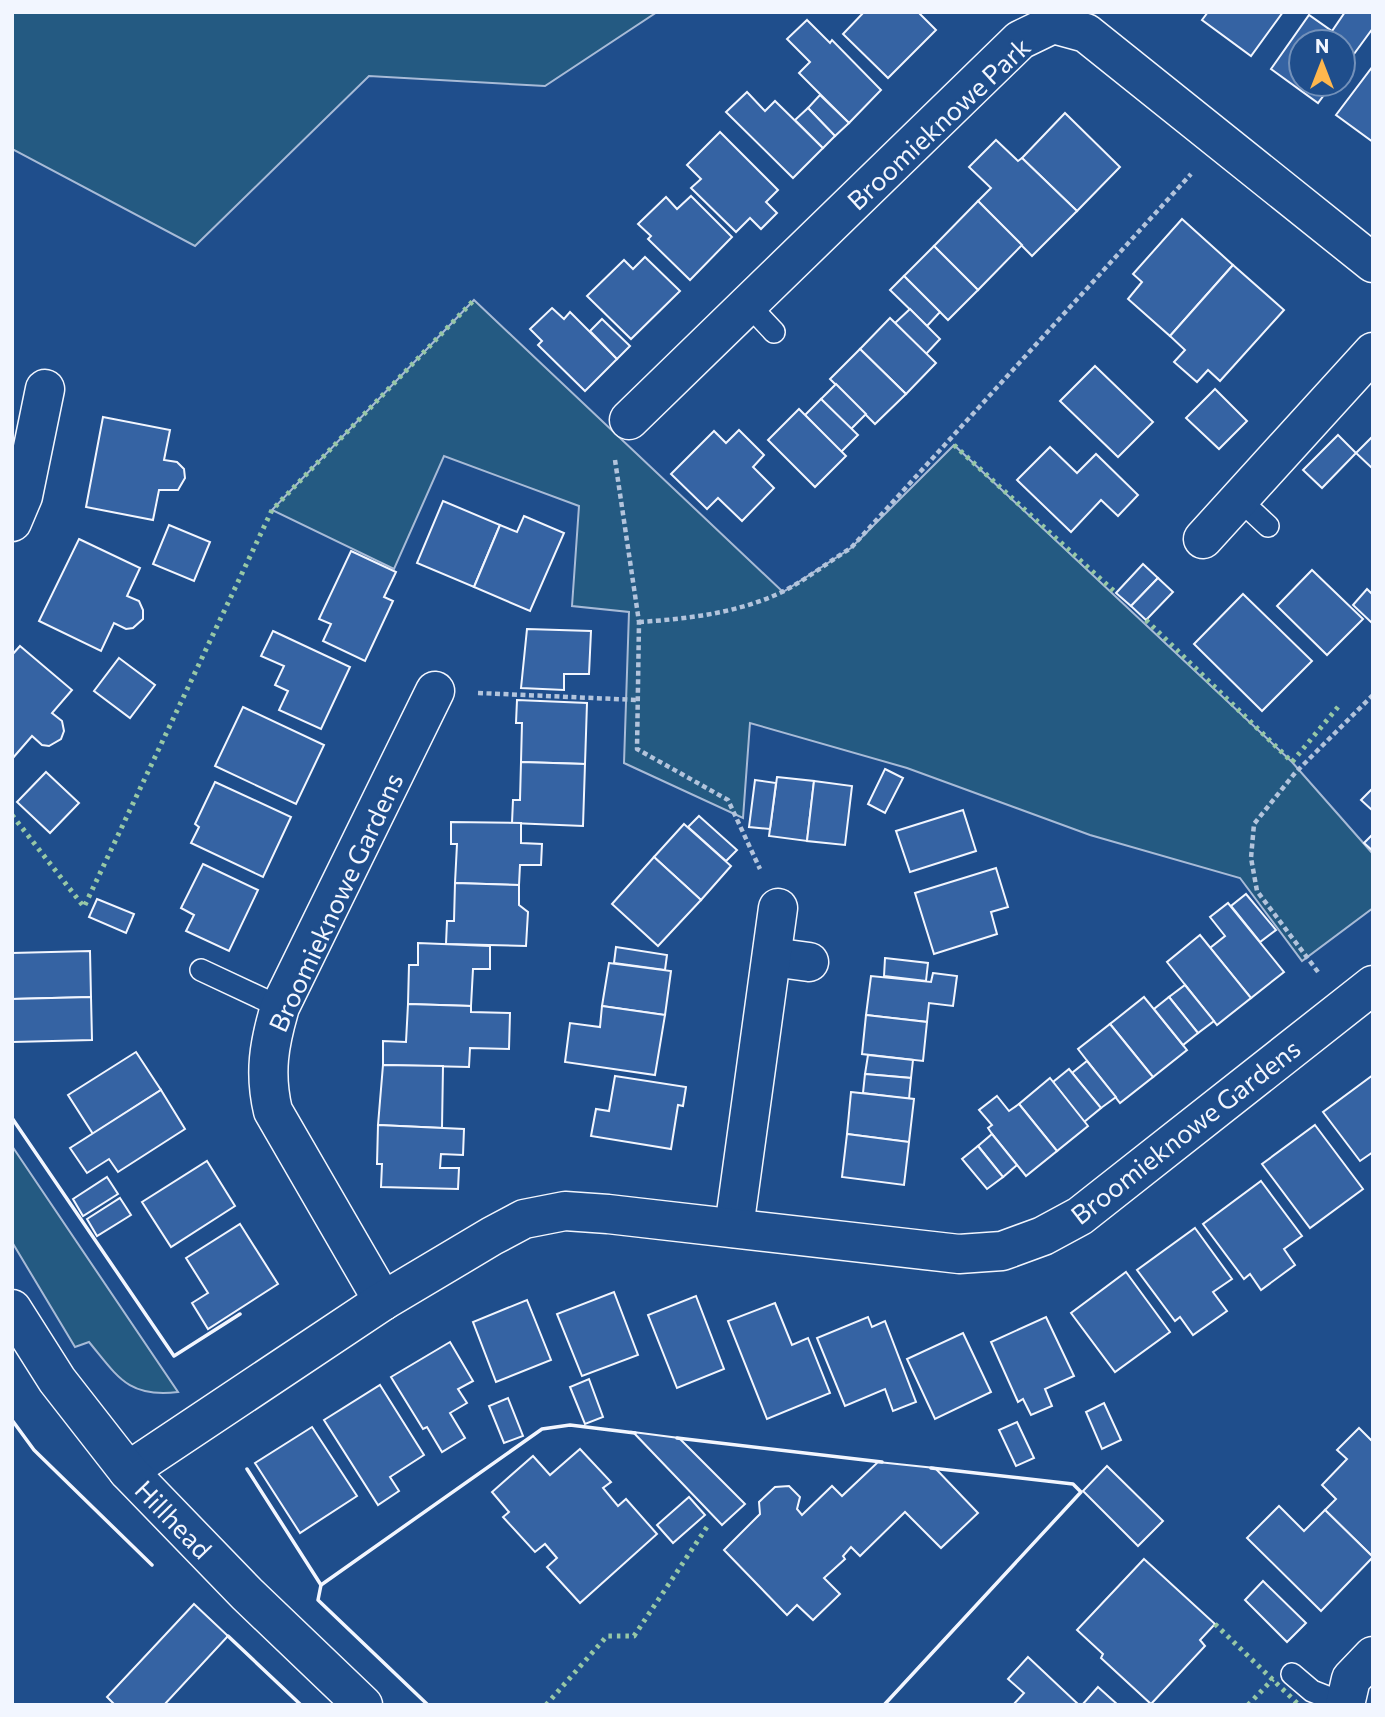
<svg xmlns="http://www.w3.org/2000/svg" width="1385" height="1717" font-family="Commissioner,sans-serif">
	<rect width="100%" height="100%" fill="#1f4e8c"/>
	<!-- green -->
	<g fill="#245a82" stroke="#a8bbd7" stroke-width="2">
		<polygon points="12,12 657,12 545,86 369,76 195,246 12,149"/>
		<polygon points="474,300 783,592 851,548 954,445 1292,762 1373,854 1373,908 1302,961 1240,878 1090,835 907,768 750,723 743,818 624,763 629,612 572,606 579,506 444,456 394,569 272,510"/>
		<path d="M 12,1146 L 178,1392 C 128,1398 118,1377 89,1342 L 75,1347 L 12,1242 Z"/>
	</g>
	<!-- building -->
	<g fill="#3563a3" stroke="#f2f6ff" stroke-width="2">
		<polygon points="864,12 918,12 936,30 888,78 843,34"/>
		<polygon points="1208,12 1283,12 1251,56 1202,20"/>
		<polygon points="1345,12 1373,12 1373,28 1343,69 1343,42 1301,42 1301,84 1332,84 1318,103 1271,69 1309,15 1332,31"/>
		<polygon points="807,20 830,43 832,40 881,90 849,123 799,73 810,62 787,39"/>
		<polygon points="1373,66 1373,142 1336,115"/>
		<polygon points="747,92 765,111 775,101 823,148 793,178 726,112"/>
		<polygon points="820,95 849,123 835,136 808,108"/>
		<polygon points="808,108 835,136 823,148 795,120"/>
		<polygon points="1065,113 1120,167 1077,211 1022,158"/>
		<polygon points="720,132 778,190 766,202 777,213 761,229 750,218 736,232 691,188 701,179 687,165"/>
		<polygon points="996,140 1018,161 1022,158 1077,211 1032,256 978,201 991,188 969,167"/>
		<polygon points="691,196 732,237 690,280 648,239 651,236 638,224 666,197 677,209"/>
		<polygon points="978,201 1022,245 978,290 934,246"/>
		<polygon points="1182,219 1233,265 1170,336 1128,299 1142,282 1133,274"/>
		<polygon points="934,246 978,290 948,320 904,276"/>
		<polygon points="645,257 680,291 631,339 587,296 624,260 633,269"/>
		<polygon points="1233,265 1284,310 1220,381 1208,370 1197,382 1174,362 1185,350 1170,336"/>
		<polygon points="904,276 940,312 927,326 890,290"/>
		<polygon points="552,308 564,319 570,312 617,359 585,391 538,345 542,341 530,329"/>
		<polygon points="910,309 940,339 926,354 895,323"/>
		<polygon points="890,318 936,363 906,394 860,349"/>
		<polygon points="602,319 630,346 617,359 590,331"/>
		<polygon points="860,349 906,394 875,424 830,379"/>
		<polygon points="1095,366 1153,422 1118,457 1060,401"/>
		<polygon points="836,384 866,414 851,429 821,399"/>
		<polygon points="1215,389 1247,421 1219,449 1186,418"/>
		<polygon points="821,399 858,435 841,452 805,415"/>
		<polygon points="799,409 846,456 815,487 768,440"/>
		<polygon points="103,417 170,430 164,460 177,462 184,469 185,478 178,490 159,490 153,520 86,507"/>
		<polygon points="739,430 764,455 753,467 774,488 742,521 718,498 707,509 671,474 714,431 726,443"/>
		<polygon points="1338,435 1356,453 1322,488 1303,470"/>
		<polygon points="1373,436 1373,469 1356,453"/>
		<polygon points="1050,447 1077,473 1096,454 1138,495 1118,516 1101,500 1071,532 1017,480"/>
		<polygon points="443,501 500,525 474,587 417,563"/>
		<polygon points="524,516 564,533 530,611 474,587 500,525 517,532"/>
		<polygon points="169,525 210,542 194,581 153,564"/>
		<polygon points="79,539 140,568 127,596 139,601 143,610 143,619 133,628 126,629 114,623 101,651 39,621"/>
		<polygon points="351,551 396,572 384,597 393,601 365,661 323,641 331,624 319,619"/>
		<polygon points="1143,564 1158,578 1131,606 1116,593"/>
		<polygon points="1312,570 1363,619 1327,655 1277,606"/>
		<polygon points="1158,578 1173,592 1146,620 1131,606"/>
		<polygon points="1367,589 1373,595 1373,624 1353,605"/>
		<polygon points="1243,594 1312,661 1262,711 1194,644"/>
		<polygon points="527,629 591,631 589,674 564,674 564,690 521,688"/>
		<polygon points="273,631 350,667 321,729 279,710 288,691 275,685 284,666 261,656"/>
		<polygon points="20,646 72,690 52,713 62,721 64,731 61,739 49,746 42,745 32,736 12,759 12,655"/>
		<polygon points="119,658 155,685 130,718 94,691"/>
		<polygon points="517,700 587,703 585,764 521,762 522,723 516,723"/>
		<polygon points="243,707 324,745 296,804 215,766"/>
		<polygon points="521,762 585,764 583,826 512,823 513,800 520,800"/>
		<polygon points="885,769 903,778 885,813 868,804"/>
		<polygon points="46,772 79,803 50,833 17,802"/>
		<polygon points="777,777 814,781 807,841 769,836"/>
		<polygon points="755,780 776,783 770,829 749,827"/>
		<polygon points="814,781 852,786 845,845 807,841"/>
		<polygon points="215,782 291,817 263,877 191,843 199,827 195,824"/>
		<polygon points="1373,788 1373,811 1361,800"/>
		<polygon points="963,810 976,851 910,872 896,831"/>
		<polygon points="699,816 737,850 726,861 688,827"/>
		<polygon points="451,822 521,823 521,843 542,844 541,865 520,865 519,885 455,883 457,844 451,844"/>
		<polygon points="684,824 731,866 701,900 654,857"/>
		<polygon points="1373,834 1373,851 1364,843"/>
		<polygon points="654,857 701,900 658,946 612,904"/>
		<polygon points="203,864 258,890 229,951 186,931 194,915 181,908"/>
		<polygon points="996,868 1008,907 991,912 997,934 934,954 915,893"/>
		<polygon points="455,883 519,885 519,905 528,912 526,946 446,944 447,921 454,921"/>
		<polygon points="1246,894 1276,930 1260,942 1231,906"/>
		<polygon points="97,899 134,914 126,933 89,917"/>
		<polygon points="1228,903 1284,972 1251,998 1210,948 1225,936 1210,917"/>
		<polygon points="1200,935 1251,998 1217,1025 1167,962"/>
		<polygon points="418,943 490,946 490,969 473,969 471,1006 408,1004 409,965 418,965"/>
		<polygon points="616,947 667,955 665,970 614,963"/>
		<polygon points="90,951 91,997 12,999 12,953"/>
		<polygon points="885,958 928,963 926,981 884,976"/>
		<polygon points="609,963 671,971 665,1015 602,1006"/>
		<polygon points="933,973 957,976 953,1006 929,1003 927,1022 866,1015 871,976 931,982"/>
		<polygon points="1185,985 1214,1021 1198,1033 1169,997"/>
		<polygon points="91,997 92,1040 13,1042 12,999"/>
		<polygon points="1144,997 1187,1050 1153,1077 1110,1024"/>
		<polygon points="1169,997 1198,1033 1183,1045 1154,1009"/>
		<polygon points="408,1004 471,1006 471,1012 510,1013 509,1049 470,1048 469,1067 383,1065 383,1041 406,1042"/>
		<polygon points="602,1006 665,1015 655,1075 565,1062 570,1023 600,1027"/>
		<polygon points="866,1015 927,1022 923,1061 862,1054"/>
		<polygon points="1110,1024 1153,1077 1120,1103 1078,1049"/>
		<polygon points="136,1052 161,1090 93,1134 68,1095"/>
		<polygon points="868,1055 913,1060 911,1078 865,1074"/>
		<polygon points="1087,1061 1116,1097 1101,1108 1072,1073"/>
		<polygon points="383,1065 443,1066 442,1128 378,1125"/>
		<polygon points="1069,1069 1101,1108 1084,1122 1053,1082"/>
		<polygon points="865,1074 911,1078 909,1099 863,1093"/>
		<polygon points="1373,1075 1373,1152 1360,1161 1323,1112"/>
		<polygon points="615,1076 686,1087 683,1106 678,1105 671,1149 591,1136 596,1109 609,1111"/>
		<polygon points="1050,1078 1088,1126 1057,1151 1019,1104"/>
		<polygon points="161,1090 185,1129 118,1172 109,1159 87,1173 70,1148"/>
		<polygon points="851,1092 914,1099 909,1142 847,1134"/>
		<polygon points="997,1096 1009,1111 1019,1104 1057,1151 1026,1176 992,1134 988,1128 992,1125 979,1110"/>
		<polygon points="378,1125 464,1129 463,1155 441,1154 440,1168 459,1168 458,1189 381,1187 382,1164 377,1164"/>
		<polygon points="1315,1125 1363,1189 1310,1228 1262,1164"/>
		<polygon points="847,1134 909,1142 904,1185 842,1177"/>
		<polygon points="992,1134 1017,1165 1003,1177 978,1146"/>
		<polygon points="978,1146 1003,1177 987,1189 962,1159"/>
		<polygon points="207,1161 235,1206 171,1247 142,1202"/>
		<polygon points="107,1177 118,1194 83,1216 73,1199"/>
		<polygon points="1261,1181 1302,1236 1284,1249 1295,1265 1261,1290 1250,1274 1244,1279 1203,1224"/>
		<polygon points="120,1198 131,1215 97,1236 87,1219"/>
		<polygon points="240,1224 278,1284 208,1329 192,1303 208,1293 186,1258"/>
		<polygon points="1195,1228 1232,1279 1213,1292 1227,1311 1193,1335 1180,1317 1175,1321 1137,1270"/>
		<polygon points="1126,1272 1170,1332 1115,1372 1071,1313"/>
		<polygon points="614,1292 638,1355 582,1376 557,1314"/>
		<polygon points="696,1296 724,1369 677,1388 648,1315"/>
		<polygon points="527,1300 551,1360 496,1382 473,1322"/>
		<polygon points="775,1303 792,1345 808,1338 830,1393 767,1419 728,1321"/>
		<polygon points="868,1317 872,1327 885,1321 916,1402 893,1411 885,1389 845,1406 817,1338"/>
		<polygon points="1046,1317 1074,1376 1045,1389 1052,1406 1031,1415 1023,1399 1018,1402 991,1342"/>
		<polygon points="963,1333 991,1392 935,1419 907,1359"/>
		<polygon points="450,1342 473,1381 458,1389 467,1403 450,1413 465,1438 442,1452 427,1427 423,1429 391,1377"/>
		<polygon points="589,1379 603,1417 585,1424 570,1387"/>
		<polygon points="380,1385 424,1455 390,1477 399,1491 378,1505 324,1420"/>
		<polygon points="508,1398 523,1436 504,1443 489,1406"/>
		<polygon points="1104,1403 1121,1440 1102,1449 1086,1412"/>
		<polygon points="1017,1422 1034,1458 1016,1466 999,1430"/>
		<polygon points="312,1427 357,1496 300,1533 255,1463"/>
		<polygon points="1359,1428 1373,1442 1373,1557 1325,1510 1336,1499 1322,1485 1347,1459 1337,1450"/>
		<polygon points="633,1432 679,1438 745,1504 722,1525"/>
		<polygon points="580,1449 611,1482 603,1488 618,1506 626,1499 657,1534 580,1603 547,1567 557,1558 545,1544 535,1552 503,1517 509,1512 492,1492 533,1456 550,1475"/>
		<polygon points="878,1462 935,1468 978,1513 941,1548 905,1512 860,1556 851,1547 843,1556 845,1559 824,1578 840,1594 813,1620 797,1605 787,1615 724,1550 760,1514 759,1502 775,1487 789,1486 800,1497 797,1509 802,1515 832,1486 842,1496"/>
		<polygon points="1107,1466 1163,1521 1138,1546 1083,1491"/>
		<polygon points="689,1497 705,1515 673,1543 657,1525"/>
		<polygon points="1279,1506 1304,1531 1325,1510 1373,1557 1321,1611 1247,1538"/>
		<polygon points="1144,1559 1215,1624 1200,1640 1205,1646 1151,1704 1101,1658 1103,1654 1077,1630"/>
		<polygon points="1263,1581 1306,1623 1287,1642 1245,1600"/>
		<polygon points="194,1604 228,1636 164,1705 115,1705 107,1697"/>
		<polygon points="1028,1657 1079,1705 1013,1705 1024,1693 1008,1679"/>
		<polygon points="1098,1687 1118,1705 1082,1705"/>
	</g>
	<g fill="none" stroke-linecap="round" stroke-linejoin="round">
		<defs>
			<g id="service">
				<polyline points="748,304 774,332"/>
				<polyline points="1239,499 1268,526"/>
				<polyline points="201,970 280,1007"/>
				<polyline points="1292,1674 1312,1691 1345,1704"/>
			</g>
			<g id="minor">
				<polyline points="629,420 1020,40 1053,24 1086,33 1373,263"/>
				<polyline points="12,522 23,496 45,389"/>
				<polyline points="1203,539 1373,352"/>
				<polyline points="772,957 809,962"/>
				<polyline points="734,1228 778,908"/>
				<path d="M 383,1301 L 273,1111 C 264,1073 269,1044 280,1007 L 435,691"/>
				<polyline points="128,1471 383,1301 492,1236 524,1219 565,1211 608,1214 959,1254 1002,1251 1043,1236 1080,1216 1373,985"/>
				<polyline points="1345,1705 1351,1679 1373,1656"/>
			</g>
			<polyline id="secondary" points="12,1309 57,1380 128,1471 247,1594 363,1705"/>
		</defs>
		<!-- service casing -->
		<use href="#service" stroke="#f2f6ff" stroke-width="24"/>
		<!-- minor casing -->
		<use href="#minor" stroke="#f2f6ff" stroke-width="41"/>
		<!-- secondary casing -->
		<use href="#secondary" stroke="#f2f6ff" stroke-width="41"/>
		<!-- path -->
		<g stroke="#b3c4dc" stroke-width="4.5" stroke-dasharray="5 3.5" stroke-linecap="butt">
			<polyline points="615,460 639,622 637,749 728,800 760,869"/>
			<path d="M 639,622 C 687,619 738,613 782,592 C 806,580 828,562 851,548 L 1191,174"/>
			<polyline points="478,693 637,700"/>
			<polyline points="1318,972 1257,891 1251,858 1254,824 1295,773 1373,695"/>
		</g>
		<!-- service -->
		<use href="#service" stroke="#1f4e8c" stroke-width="21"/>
		<!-- minor -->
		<use href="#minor" stroke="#1f4e8c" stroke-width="38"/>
		<!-- secondary -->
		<use href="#secondary" stroke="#1f4e8c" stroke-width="38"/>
		<!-- hedge -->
		<g stroke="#97c8a6" stroke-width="5" stroke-dasharray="3.5 5" stroke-linecap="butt">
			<polyline points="954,445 1116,593"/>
			<polyline points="1146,620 1292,762 1338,707"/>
			<polyline points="12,815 84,907 272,510 474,300"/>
			<polyline points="1215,1624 1299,1705"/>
			<polyline points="546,1705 607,1636 634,1636 709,1524"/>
			<polyline points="1248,1705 1273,1679"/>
		</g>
		<!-- wall -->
		<g stroke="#f2f6ff" stroke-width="3.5">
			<polyline points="12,1118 174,1356 240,1314"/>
			<polyline points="12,1420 34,1450 152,1565"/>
			<polyline points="677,1438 882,1462"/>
			<polyline points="247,1469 321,1585"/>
			<polyline points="228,1636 301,1705"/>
			<polyline points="428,1705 318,1600 321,1585 542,1429 570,1425 635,1433"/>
			<polyline points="884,1705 1081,1492 1073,1484 931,1468"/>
		</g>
	</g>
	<g text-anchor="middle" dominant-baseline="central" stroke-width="5" stroke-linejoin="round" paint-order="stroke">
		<!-- street labels -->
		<g font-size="26" fill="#f2f6ff" stroke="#1f4e8c">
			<text transform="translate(938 123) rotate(-43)">Broomieknowe Park</text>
			<text transform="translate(335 902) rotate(-65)">Broomieknowe Gardens</text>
			<text transform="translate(1185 1131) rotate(-38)">Broomieknowe Gardens</text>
			<text transform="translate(174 1519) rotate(46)">Hillhead</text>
		</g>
	</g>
	<!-- border -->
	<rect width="1385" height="1717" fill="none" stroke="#f2f6ff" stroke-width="28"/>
	<!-- north arrow -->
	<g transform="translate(1322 63)"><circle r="33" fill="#1f4e8c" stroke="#7391ba" stroke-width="2"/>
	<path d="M0-5L12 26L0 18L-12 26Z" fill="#ffb74d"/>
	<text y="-10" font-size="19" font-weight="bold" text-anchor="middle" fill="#f2f6ff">N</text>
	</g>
</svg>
